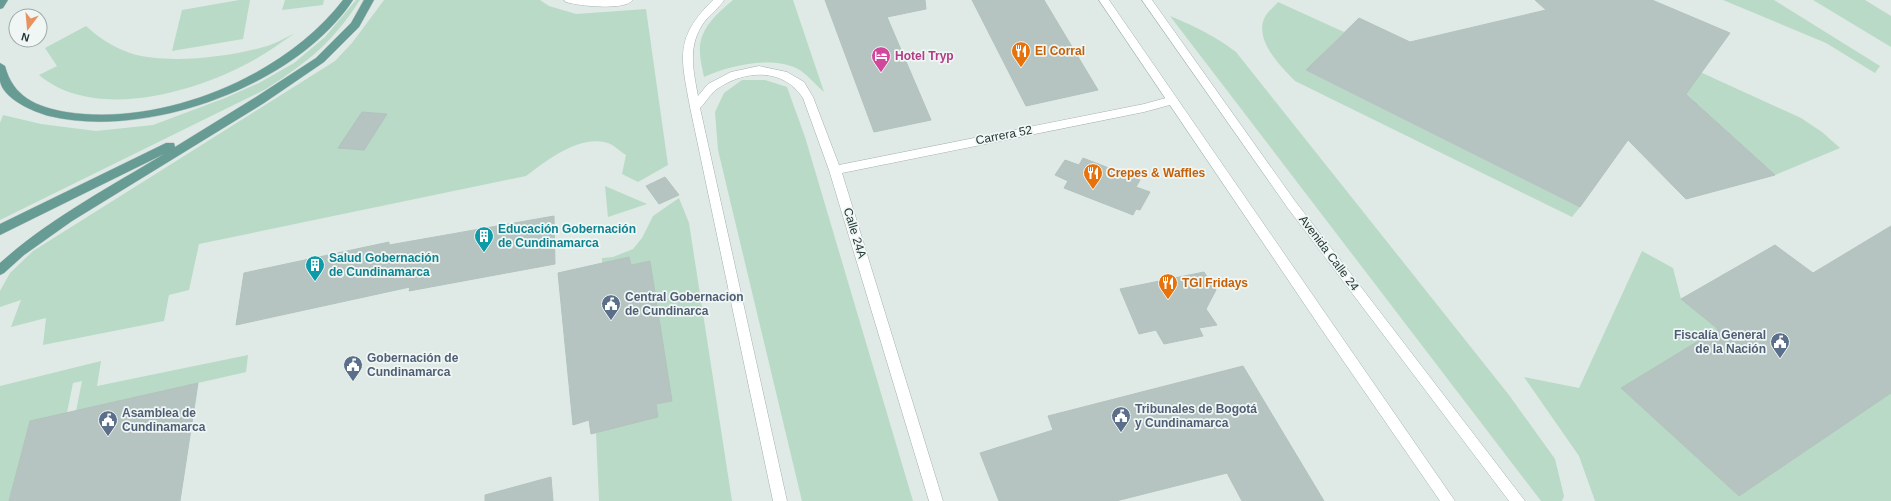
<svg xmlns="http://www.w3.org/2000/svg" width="1891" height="501" font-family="Helvetica,sans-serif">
	<rect width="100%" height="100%" fill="#dfeae6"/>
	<!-- green -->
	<g fill="#b9dac6">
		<polygon points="239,0 250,0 243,39 172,51 182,10"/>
		<polygon points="285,0 324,0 323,5 282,10"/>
		<path d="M 356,0 L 360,0 C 333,42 308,62 266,89 L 0,220 L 0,123 L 3,115 L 41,124 L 96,131 L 153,125 L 225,98 L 259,83 L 294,63 L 325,37 Z"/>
		<path d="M 384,0 L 540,0 L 549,6 L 576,14 L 646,9 L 668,165 L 638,182 L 622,174 L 626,155 C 621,152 614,145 608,143 C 580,134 547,160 526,176 L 199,244 L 189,290 L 169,295 L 164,321 L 43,345 L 46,318 L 11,327 L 21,300 L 0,307 L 0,291 L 10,273 L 33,251 L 335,61 L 352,43 Z"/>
		<path d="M 733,0 L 793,0 L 824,92 C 817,86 804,71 796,68 C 769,56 729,66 704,77 C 702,67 699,56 700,46 C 702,26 719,12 733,0 Z"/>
		<polygon points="1723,0 1774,0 1880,66 1875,73 1826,43"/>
		<polygon points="1813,0 1865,0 1891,16 1891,47"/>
		<path d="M 1278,2 L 1344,32 L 1306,70 L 1580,207 L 1572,217 L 1295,81 C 1281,67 1255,41 1264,19 C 1266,13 1274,7 1278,2 Z"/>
		<path d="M 1170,16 C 1194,26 1215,36 1236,52 L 1509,395 L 1555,459 L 1564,496 L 1562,501 L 1541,501 Z"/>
		<path d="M 86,26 C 99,38 113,47 130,53 C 166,65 234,57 270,45 C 278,42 287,37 295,33 C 283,41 271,50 259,57 C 202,91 96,123 39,75 L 57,66 L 45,48 Z"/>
		<polygon points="1617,34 1801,118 1822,132 1840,148 1775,175 1628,40"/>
		<polygon points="742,80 765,80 787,87 805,137 913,501 802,501 718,150 715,112 724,93"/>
		<polygon points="605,186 647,204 608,217"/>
		<polygon points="679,198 689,223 732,501 599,501 596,433 658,417 656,404 672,401 650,261 631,265 629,257 602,263 602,258 613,257 633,249 642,238 653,216"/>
		<polygon points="1642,251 1673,268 1681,299 1718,329 1621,388 1739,496 1891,393 1891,501 1595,501 1579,456 1524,377 1579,388"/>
		<polygon points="248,355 246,372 76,411 82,381 73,383 67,413 30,422 9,501 0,501 0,386 101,361 97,386"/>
	</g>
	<!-- building -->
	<g fill="#b5c4c0" stroke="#b2c3be">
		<polygon points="825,0 925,0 926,9 887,17 931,120 874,132"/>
		<polygon points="972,0 1044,0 1098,90 1026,106"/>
		<polygon points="1535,0 1652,0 1730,33 1686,94 1775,175 1686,199 1628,140 1580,207 1306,70 1359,18 1410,42 1546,10"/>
		<polygon points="362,112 387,114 364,150 338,148"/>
		<polygon points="1083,158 1140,180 1136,187 1150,192 1140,210 1136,209 1133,215 1064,188 1068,181 1055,175 1065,160 1079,165"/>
		<polygon points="665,177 679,195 659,204 646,186"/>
		<polygon points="554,216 555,264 409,291 410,287 236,325 244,273 389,242 389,245"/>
		<polygon points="1891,226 1891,393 1739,496 1621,388 1718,329 1681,299 1775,245 1813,273"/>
		<polygon points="629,257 631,265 650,261 672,401 656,404 658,417 591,434 589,420 573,425 558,273"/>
		<polygon points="1204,272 1216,290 1206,309 1217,325 1199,328 1203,336 1164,344 1156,330 1139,334 1120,289"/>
		<polygon points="1243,366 1324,501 1242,501 1227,473 1116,501 999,501 980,453 1053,430 1048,416"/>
		<polygon points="198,383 180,501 9,501 30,421"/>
		<polygon points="551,477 553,501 485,501 485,495"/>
	</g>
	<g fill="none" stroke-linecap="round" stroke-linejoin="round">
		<defs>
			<g id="street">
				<path d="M 564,0 L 633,0 C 624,11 579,6 566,2 Z"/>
				<path d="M 713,0 L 724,0 C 719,8 711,14 705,21 C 687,45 693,69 698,96 L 708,84 L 731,72 L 759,66 L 787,72 L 804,82 L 813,97 L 839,165 L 1144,104 L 1173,96 L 1178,100 L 1177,103 L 1144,112 L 842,173 L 943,501 L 929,501 L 829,170 L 803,98 C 783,67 744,70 717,89 C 711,93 706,102 700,108 L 787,501 L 773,501 L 690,107 C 681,58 674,38 713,0 Z"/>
			</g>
			<g id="secondary">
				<polygon points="1099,0 1109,0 1455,501 1440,501 1322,330"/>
				<polygon points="1142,0 1152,0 1295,201 1525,501 1509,501 1287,207"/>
			</g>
			<g id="primary">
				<polygon points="0,0 8,0 3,8 0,9"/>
				<path d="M 343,0 L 353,0 C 297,85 148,140 49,116 C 34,112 3,99 0,81 C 0,75 0,68 0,63 L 5,66 C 13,97 37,107 66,112 C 162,127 284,77 343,0 Z"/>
				<path d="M 364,0 L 374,0 L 359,27 L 324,62 L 264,103 L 72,221 L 24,255 L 4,273 L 0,275 L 0,263 C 49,219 108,188 164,154 L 0,235 L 0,224 L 166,143 L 174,143 L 175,147 L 256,97 L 316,58 L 351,23 Z"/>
			</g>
		</defs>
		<!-- street casing -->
		<use href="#street" stroke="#a3b1ad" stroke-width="1"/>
		<!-- secondary casing -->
		<use href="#secondary" stroke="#a0b4b0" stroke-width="1"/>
		<!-- primary casing -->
		<use href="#primary" stroke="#c1c7c6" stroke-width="1"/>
		<!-- street -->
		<use href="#street" fill="#fff" fill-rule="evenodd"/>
		<!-- secondary -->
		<use href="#secondary" fill="#fff" fill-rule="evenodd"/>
		<!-- primary -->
		<use href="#primary" fill="#679c95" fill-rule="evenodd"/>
	</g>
	<!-- icons -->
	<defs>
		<symbol id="restaurant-pin" viewBox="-11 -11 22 30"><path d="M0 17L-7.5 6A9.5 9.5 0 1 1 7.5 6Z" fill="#e8710a" stroke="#f0f6f4"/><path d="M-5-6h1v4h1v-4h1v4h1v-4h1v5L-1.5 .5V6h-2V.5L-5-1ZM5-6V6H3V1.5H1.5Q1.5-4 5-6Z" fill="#fff"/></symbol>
		<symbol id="hotel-pin" viewBox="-11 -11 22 30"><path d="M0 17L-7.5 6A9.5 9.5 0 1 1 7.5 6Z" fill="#d1479c" stroke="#f0f6f4"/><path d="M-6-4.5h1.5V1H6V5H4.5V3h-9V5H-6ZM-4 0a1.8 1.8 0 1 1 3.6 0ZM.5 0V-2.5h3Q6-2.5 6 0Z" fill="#fff"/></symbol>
		<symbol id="building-pin" viewBox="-11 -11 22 30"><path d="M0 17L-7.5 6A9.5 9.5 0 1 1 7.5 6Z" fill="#0f9aa8" stroke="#f0f6f4"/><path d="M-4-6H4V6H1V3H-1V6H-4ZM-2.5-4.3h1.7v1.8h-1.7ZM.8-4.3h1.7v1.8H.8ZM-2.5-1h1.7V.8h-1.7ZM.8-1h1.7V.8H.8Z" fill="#fff"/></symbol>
		<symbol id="civic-pin" viewBox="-11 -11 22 30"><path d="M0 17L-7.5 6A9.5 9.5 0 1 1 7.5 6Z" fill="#5c6f8a" stroke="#f0f6f4"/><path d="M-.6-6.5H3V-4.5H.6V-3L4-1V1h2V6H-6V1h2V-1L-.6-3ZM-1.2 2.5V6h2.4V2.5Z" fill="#fff"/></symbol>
	</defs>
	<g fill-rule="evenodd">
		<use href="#restaurant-pin" x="1010" y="40" width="22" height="30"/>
		<use href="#hotel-pin" x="870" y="45" width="22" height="30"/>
		<use href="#restaurant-pin" x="1082" y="162" width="22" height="30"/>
		<use href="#building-pin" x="473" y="225" width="22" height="30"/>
		<use href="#building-pin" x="304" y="254" width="22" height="30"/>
		<use href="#restaurant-pin" x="1157" y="272" width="22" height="30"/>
		<use href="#civic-pin" x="600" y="293" width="22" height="30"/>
		<use href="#civic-pin" x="1769" y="331" width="22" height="30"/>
		<use href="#civic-pin" x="342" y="354" width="22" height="30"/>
		<use href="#civic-pin" x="1110" y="405" width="22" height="30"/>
		<use href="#civic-pin" x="97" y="409" width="22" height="30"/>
	</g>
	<g text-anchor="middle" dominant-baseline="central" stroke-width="3.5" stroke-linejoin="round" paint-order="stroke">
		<!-- food labels -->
		<g font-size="12" font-weight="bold" fill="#c56008" stroke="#f0f6f4" text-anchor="start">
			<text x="1035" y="51">El Corral</text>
			<text x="1107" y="173">Crepes &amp; Waffles</text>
			<text x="1182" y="283">TGI Fridays</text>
		</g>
		<!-- hotel labels -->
		<g font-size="12" font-weight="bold" fill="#b23c85" stroke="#f0f6f4" text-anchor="start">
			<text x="895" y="56">Hotel Tryp</text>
		</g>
		<!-- street labels -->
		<g font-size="12" fill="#223835" stroke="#f0f6f4">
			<text transform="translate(1004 135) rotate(-11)">Carrera 52</text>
			<text transform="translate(855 233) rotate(73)">Calle 24A</text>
			<text transform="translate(1329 253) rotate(53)">Avenida Calle 24</text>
		</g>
		<!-- culture labels -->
		<g font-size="12" font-weight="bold" fill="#0d838f" stroke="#f0f6f4" text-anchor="start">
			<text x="498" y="229">Educación Gobernación<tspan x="498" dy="14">de Cundinamarca</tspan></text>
			<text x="329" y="258">Salud Gobernación<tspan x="329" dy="14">de Cundinamarca</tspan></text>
		</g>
		<!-- service labels -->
		<g font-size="12" font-weight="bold" fill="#4e5e75" stroke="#f0f6f4" text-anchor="start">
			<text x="625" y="297">Central Gobernacion<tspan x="625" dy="14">de Cundinarca</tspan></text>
			<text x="1766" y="335" text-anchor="end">Fiscalía General<tspan x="1766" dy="14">de la Nación</tspan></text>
			<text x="367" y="358">Gobernación de<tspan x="367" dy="14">Cundinamarca</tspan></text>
			<text x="1135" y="409">Tribunales de Bogotá<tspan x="1135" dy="14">y Cundinamarca</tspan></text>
			<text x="122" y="413">Asamblea de<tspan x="122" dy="14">Cundinamarca</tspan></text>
		</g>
	</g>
	<!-- north arrow -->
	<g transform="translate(28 28) rotate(196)"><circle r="19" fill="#f0f6f4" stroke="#9eaaa8"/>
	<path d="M0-3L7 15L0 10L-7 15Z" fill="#e8925f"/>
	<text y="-6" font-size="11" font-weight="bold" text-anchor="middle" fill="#223835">N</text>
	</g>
</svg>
